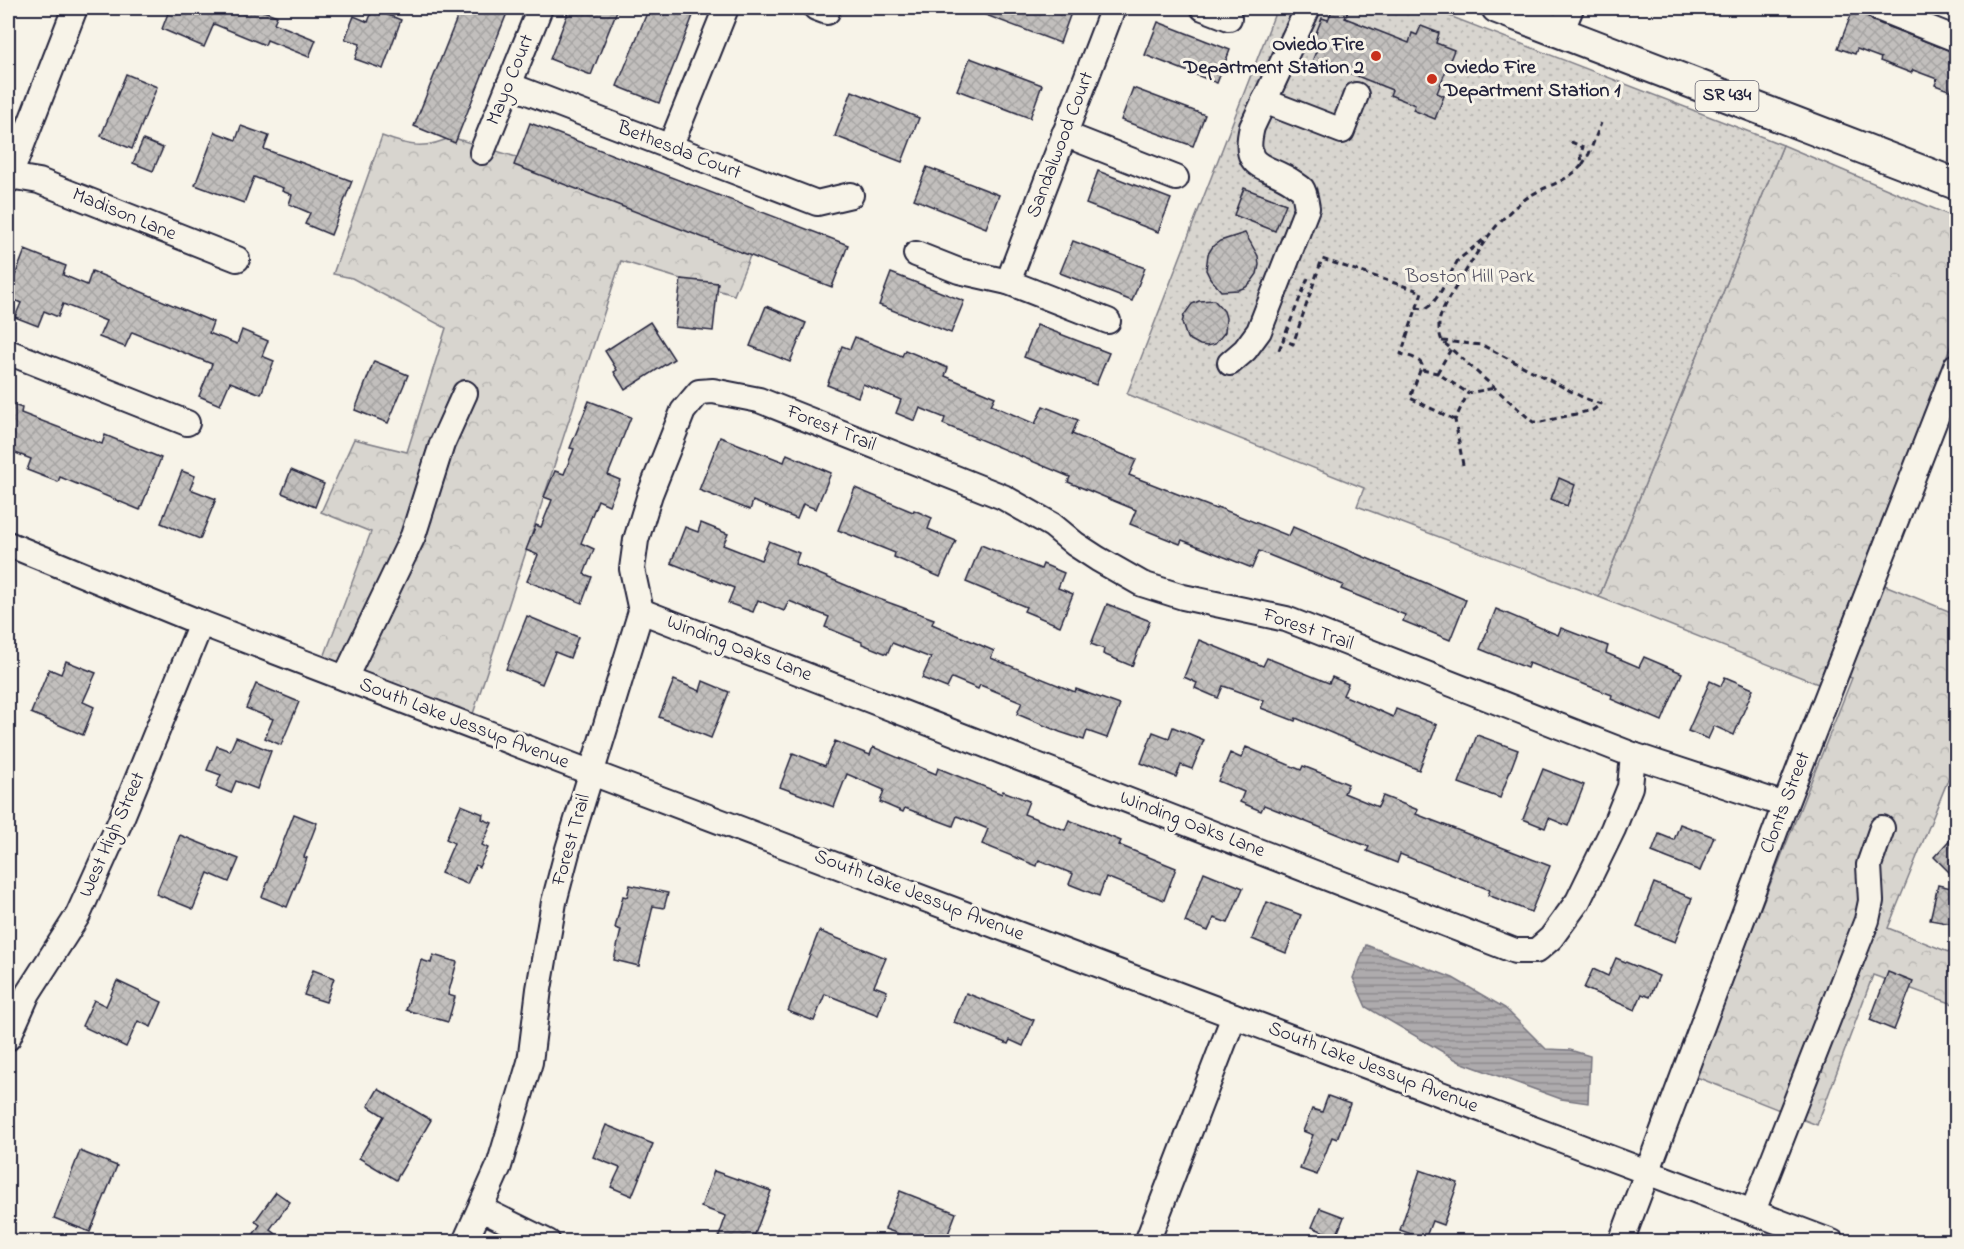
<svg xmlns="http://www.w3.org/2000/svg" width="1964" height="1249" font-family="'Indie Flower',sans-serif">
	<defs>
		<pattern id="forest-crowns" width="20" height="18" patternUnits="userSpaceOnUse" patternTransform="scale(1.5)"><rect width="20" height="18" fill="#d8d5cf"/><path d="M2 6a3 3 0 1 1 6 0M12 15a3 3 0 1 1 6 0" fill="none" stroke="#b9b7b3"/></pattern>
		<pattern id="park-dots" width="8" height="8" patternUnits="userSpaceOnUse" patternTransform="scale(1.5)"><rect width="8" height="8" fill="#d8d5cf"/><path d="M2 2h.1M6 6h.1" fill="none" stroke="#b9b7b3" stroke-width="1.8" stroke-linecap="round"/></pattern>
		<pattern id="water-rules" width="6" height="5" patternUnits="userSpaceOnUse" patternTransform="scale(1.5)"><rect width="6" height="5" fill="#aeabad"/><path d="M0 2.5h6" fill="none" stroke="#8d8b8e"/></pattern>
		<pattern id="building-cross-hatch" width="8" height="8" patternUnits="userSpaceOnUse" patternTransform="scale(1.5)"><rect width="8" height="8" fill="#c2bfbd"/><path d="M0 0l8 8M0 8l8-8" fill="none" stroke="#a6a4a3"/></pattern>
	</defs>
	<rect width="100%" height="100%" fill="#f7f3e8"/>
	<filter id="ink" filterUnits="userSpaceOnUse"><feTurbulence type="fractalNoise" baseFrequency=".0167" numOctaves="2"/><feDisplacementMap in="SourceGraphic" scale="12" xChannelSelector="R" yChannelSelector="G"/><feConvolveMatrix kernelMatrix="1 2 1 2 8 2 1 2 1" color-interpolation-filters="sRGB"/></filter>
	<g filter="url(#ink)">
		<!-- forest -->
		<g fill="url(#forest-crowns)" stroke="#7d7c85" stroke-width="1.5">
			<path d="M 382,136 C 408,146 425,150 451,137 L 695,212 L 756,241 L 734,295 L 621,261 L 472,717 L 323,660 L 371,532 L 321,512 L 354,439 L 407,452 L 446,328 L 352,278 L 333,274 Z"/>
			<polygon points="1783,145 1956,218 1956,332 1818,684 1599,597"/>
			<polygon points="1882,584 1956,614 1956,760 1888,928 1956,955 1956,1005 1873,975 1817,1125 1694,1076 1852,678 1846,676"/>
		</g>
		<!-- park -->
		<polygon fill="url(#park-dots)" stroke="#7d7c85" stroke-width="1.5" points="1277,8 1429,8 1783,145 1599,597 1357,506 1364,488 1127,394"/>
		<!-- water -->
		<polygon fill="url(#water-rules)" stroke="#76747f" stroke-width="1.5" points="1366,945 1453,978 1505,1008 1546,1049 1570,1050 1590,1056 1588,1103 1561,1099 1460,1062 1366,1007 1353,978"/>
		<!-- building -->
		<g fill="url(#building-cross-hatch)" stroke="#22223b" stroke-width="1.5">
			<polygon points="170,8 256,8 277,16 274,23 316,40 309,57 267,40 265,45 214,24 204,47 162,29"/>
			<polygon points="461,8 509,8 455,143 414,126"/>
			<polygon points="570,8 618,8 591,75 550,59"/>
			<polygon points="649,8 696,8 659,103 617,86"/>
			<polygon points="1333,8 1339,8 1348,11 1345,18 1409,43 1412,33 1417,35 1421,26 1439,33 1436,43 1454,50 1437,93 1444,96 1435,119 1413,110 1415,105 1390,95 1392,90 1327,64 1324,70 1311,64 1319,44 1313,41 1322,18 1328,20"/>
			<polygon points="373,9 401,20 383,69 355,59 360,44 345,39 354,16 368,22"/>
			<polygon points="970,9 1065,8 1072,10 1060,43"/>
			<polygon points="1853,10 1866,15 1873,21 1956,53 1956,76 1951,91 1935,85 1937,79 1913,70 1911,73 1880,61 1881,58 1857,49 1855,54 1838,48"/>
			<polygon points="1158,22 1230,50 1217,83 1145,55"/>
			<polygon points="970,58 1042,85 1030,118 957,90"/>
			<polygon points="126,74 157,87 132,149 101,136"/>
			<polygon points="1133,88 1205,115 1193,146 1121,120"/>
			<polygon points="852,91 919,118 902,162 835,136"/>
			<polygon points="530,123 848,245 832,287 514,165"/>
			<polygon points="241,126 269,136 264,149 352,181 331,235 305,224 310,213 289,204 292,195 282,191 283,188 254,177 244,203 195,185 215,132 236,140"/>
			<polygon points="143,140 163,148 153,171 133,163"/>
			<polygon points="927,167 999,195 986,228 914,199"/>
			<polygon points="1098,171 1171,199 1158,232 1086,204"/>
			<polygon points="1244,188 1286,204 1275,231 1234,215"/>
			<polygon points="1245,233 1258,256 1259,265 1257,274 1252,281 1246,287 1238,290 1221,291 1210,278 1206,270 1208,254 1213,246 1220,241"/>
			<polygon points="1073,241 1145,268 1132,301 1060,273"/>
			<polygon points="25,250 66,266 63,275 87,285 92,271 213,322 209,333 237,344 242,330 268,341 262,356 274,361 261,394 230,382 220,405 199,396 212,364 132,332 125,347 99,337 106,321 63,304 58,317 44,311 38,326 15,317 21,303 8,297 8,294"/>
			<polygon points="891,273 964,301 951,333 879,305"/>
			<polygon points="681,279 718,283 713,331 675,327"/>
			<polygon points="1214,300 1224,311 1226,318 1225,332 1215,344 1207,346 1200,345 1187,338 1182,323 1184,315 1192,304 1199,301"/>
			<polygon points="766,306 806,323 790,362 750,346"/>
			<polygon points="650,322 674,359 625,390 614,372 617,370 605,351"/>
			<polygon points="1037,325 1109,353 1096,385 1024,357"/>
			<polygon points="855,337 902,356 905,350 948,368 945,376 995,397 991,405 1035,424 1043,406 1078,420 1072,434 1136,460 1129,475 1216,509 1217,507 1289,536 1293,527 1466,600 1450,640 1403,621 1405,615 1341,589 1343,585 1259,551 1252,568 1182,540 1180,544 1130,524 1136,510 1068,482 1070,477 943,424 945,418 920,408 915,421 896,413 901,400 863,384 858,397 827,385 842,346 850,349"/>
			<polygon points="374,361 408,375 388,423 355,410"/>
			<polygon points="589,401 631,417 608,475 620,480 609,505 598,500 581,543 594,549 584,574 592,577 582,603 527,581 538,555 526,550 536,525 541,527 552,500 544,497 555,471 564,474 574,449 570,448"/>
			<polygon points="8,403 22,408 21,413 102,444 105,435 161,458 140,510 60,477 58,482 27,470 31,459 8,450"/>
			<polygon points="720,437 784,462 787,454 831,473 816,509 803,504 797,519 753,501 750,510 699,490"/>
			<polygon points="291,470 324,484 315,507 282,493"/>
			<polygon points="182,471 195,476 190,489 216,499 200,539 161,523"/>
			<polygon points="1559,478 1575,485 1567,506 1551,499"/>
			<polygon points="855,488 913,512 914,510 932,518 928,529 956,541 940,577 894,557 895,553 838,530"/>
			<polygon points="701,523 728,534 723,545 761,560 769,541 799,553 795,564 879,599 934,619 932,624 994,651 991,658 1075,692 1076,689 1120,705 1107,738 1087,731 1084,740 1060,732 1017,714 1022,702 980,685 978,689 952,678 947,688 922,678 931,658 892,643 887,654 862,644 862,642 825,627 829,617 789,601 784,611 758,600 753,612 728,603 734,588 671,563 685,527 698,532"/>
			<polygon points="981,545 1041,569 1043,564 1064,573 1058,588 1073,594 1060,626 1024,611 1026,607 966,582"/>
			<polygon points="1107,604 1150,621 1132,666 1103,654 1104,649 1091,644"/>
			<polygon points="1496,609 1558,635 1561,628 1608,646 1606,653 1639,667 1644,657 1682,673 1662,721 1611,699 1612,695 1529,663 1527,668 1480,649"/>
			<polygon points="527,616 578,637 570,658 555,652 542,684 506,669"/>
			<polygon points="1199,640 1263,666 1267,658 1329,683 1332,677 1348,684 1343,695 1393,717 1396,709 1437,725 1419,770 1296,718 1295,721 1261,708 1264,701 1235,690 1223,686 1218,698 1195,688 1197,683 1184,677"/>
			<polygon points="66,661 96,673 83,702 94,707 83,735 31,713 49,669 61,674"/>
			<polygon points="1725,677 1753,689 1734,735 1714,726 1708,739 1688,731 1710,681 1721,686"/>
			<polygon points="674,680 700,691 703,681 729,692 711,738 659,717"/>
			<polygon points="256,684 299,702 281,745 265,738 273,719 246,708"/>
			<polygon points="1173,727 1204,740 1192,769 1181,765 1176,777 1141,763 1153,732 1169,738"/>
			<polygon points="1477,735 1518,750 1500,798 1459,783"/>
			<polygon points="236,737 271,751 257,789 236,781 231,793 216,787 221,775 207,770 217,746 230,751"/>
			<polygon points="835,741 870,755 873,747 936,774 938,768 1002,794 1003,791 1029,801 1024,814 1065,830 1069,820 1121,841 1119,845 1176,868 1164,900 1106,877 1099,896 1069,884 1073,874 1039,860 1037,866 982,844 988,829 957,816 953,826 905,808 903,812 880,802 884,790 847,774 834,807 780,787 793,753 825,766"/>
			<polygon points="1246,747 1301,770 1303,766 1348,784 1344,793 1378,807 1383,796 1418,810 1416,814 1550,866 1531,912 1488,895 1490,890 1400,854 1397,863 1367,851 1369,847 1264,805 1261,811 1240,802 1244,792 1218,781 1230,753 1241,758"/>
			<polygon points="1543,769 1584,785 1568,826 1549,818 1545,828 1523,819"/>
			<polygon points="461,805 483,814 482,819 492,823 482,845 488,848 479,867 476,865 467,884 441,873 454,843 446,839"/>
			<polygon points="294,814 317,823 304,857 307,858 287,907 262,897"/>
			<polygon points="1680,824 1714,837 1700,871 1652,852 1659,834 1674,840"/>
			<polygon points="1956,833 1956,879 1934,857"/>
			<polygon points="180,835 239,859 229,882 208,873 193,909 156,894"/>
			<polygon points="1204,872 1243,888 1228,923 1214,918 1208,931 1185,922"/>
			<polygon points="1654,883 1692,898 1675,942 1637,927"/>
			<polygon points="630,885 668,893 664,908 653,906 639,966 614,960 621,930 615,928 623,896 627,897"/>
			<polygon points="1938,885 1956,889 1956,904 1952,924 1930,920"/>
			<polygon points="1267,902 1301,915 1286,953 1252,939"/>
			<polygon points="819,931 886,958 874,986 887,991 878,1015 825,994 814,1021 788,1011"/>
			<polygon points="433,955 457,962 448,995 455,997 448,1022 406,1010 421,960 431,963"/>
			<polygon points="1616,958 1659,976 1650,997 1642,994 1635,1010 1584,988 1593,969 1608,976"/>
			<polygon points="313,970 334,978 326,1002 304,995"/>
			<polygon points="1888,972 1913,982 1894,1030 1870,1020"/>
			<polygon points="117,981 162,1002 151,1027 138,1021 126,1047 82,1026 94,1000 106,1006"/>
			<polygon points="966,993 1034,1020 1023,1046 1010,1040 1008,1044 954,1022"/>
			<polygon points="378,1089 431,1120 396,1180 359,1158 384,1116 368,1106"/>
			<polygon points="1328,1096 1350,1104 1337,1139 1332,1137 1317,1175 1300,1169 1313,1135 1303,1131 1312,1109 1322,1112"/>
			<polygon points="606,1125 653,1144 632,1196 611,1187 620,1168 593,1157"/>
			<polygon points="80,1151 117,1166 90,1232 54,1218"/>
			<polygon points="1420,1170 1458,1183 1443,1225 1432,1221 1425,1239 1400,1230"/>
			<polygon points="714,1171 771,1191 752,1242 717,1242 726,1216 701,1207"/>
			<polygon points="900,1191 956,1213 945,1242 921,1242 885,1229"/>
			<polygon points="276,1192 290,1202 270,1229 286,1242 248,1242 260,1225 255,1221"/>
			<polygon points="1320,1208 1344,1217 1336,1237 1312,1227"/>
		</g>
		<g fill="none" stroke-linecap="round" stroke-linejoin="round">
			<defs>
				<g id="minor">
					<polyline points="816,8 827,12"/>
					<polyline points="1203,8 1229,18"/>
					<polyline points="1878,8 1956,39"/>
					<polyline points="1561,32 1571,8"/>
					<polyline points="509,85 817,203 851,195"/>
					<polyline points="1264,101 1342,131 1356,95"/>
					<polyline points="1064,134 1176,178"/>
					<polyline points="670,147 726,8"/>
					<polyline points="482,152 540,8"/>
					<polyline points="9,176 39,181 237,259"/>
					<polyline points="8,181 75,8"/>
					<polyline points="916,254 959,271 1008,282 1108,321"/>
					<polyline points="1008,282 1113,8"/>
					<polyline points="8,352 187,423"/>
					<path d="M 1230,363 L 1245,350 L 1259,331 L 1307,208 C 1306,202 1305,193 1302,189 C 1300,187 1296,185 1294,183 C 1266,163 1241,172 1252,127 L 1308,8"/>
					<polyline points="8,544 201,623 592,773 1832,1242"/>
					<polyline points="641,611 1515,951 1536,951 1551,938 1578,901 1613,829 1630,787 1633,755"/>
					<polyline points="345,678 413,536 442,444 465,393"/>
					<polyline points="8,1038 28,993 78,915 120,822 201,623"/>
					<polyline points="481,1209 548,1242"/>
					<polyline points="1753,1211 1867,920 1871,901 1869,865 1882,828"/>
					<polyline points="465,1242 499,1166 530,1062 539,989 554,902 568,849 641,611 632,569 636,540 650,494 683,411 699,392 713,391 759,400 1003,497 1052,525 1075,544 1098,559 1142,584 1183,597 1286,619 1633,755 1785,805"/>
					<polyline points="1147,1242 1234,1016"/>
					<polyline points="1621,1242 1785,805 1956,366"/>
				</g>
				<polyline id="major" points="1497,8 1956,184"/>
			</defs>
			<!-- minor casing -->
			<use href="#minor" stroke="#22223b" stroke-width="28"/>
			<!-- major casing -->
			<use href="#major" stroke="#22223b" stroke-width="34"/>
			<!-- path -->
			<g stroke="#22223b" stroke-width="3" stroke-dasharray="6 4.5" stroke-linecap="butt">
				<polyline points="1582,165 1589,154 1601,123"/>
				<path d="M 1308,278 L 1283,340 L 1293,344 L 1322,259 L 1422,292 L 1401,354 C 1408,356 1419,358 1422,365 L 1410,398 L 1455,420"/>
				<polyline points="1416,308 1425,309 1432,304 1440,293 1458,260 1483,240"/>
				<path d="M 1442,341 L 1482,345 L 1586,399 L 1601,404 L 1593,410 L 1541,422 L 1533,422 L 1442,341 C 1439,334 1438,325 1440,318 C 1443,306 1452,293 1459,282 C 1478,251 1494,222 1524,200 C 1542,186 1567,183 1582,165 L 1581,153 L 1583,147 L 1569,141"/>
				<polyline points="1279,350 1283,340"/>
				<polyline points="1422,370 1437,373 1468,393"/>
				<polyline points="1437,373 1451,349"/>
				<polyline points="1463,465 1455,420 1468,393 1495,388"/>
			</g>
			<!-- minor -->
			<use href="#minor" stroke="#f7f3e8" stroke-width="24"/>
			<!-- major -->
			<use href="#major" stroke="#f7f3e8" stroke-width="30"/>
		</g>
	</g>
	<!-- markers -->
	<g fill="#c8321e" stroke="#f7f3e8" stroke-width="2">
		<circle cx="1376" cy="56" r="6"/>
		<circle cx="1432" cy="79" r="6"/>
	</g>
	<g text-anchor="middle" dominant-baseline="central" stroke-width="6" stroke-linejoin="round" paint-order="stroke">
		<!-- shield labels -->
		<rect fill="#f7f3e8" stroke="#62616f" stroke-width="1.5" x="1695.5" y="81" width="63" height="30" rx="4.5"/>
		<g font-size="18" font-weight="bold" fill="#22223b">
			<text x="1727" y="96">SR 434</text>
		</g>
		<!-- poi labels -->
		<g font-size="20" font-weight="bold" fill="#22223b" stroke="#f7f3e8" text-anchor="end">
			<text x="1364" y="45">Oviedo Fire<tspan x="1364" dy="23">Department Station 2</tspan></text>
			<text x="1444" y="68" text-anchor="start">Oviedo Fire<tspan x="1444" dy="23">Department Station 1</tspan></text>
		</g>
		<!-- street labels -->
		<g font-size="20" fill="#22223b" stroke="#f7f3e8">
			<text transform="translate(511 80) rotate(-68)">Mayo Court</text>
			<text transform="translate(1061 145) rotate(-69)">Sandalwood Court</text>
			<text transform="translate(679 151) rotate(21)">Bethesda Court</text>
			<text transform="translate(124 215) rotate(22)">Madison Lane</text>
			<text transform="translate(831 429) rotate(22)">Forest Trail</text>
			<text transform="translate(1308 630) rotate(19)">Forest Trail</text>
			<text transform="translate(739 649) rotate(21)">Winding Oaks Lane</text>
			<text transform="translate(464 724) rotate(21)">South Lake Jessup Avenue</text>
			<text transform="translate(1786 803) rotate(-69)">Clonts Street</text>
			<text transform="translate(1192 825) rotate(21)">Winding Oaks Lane</text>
			<text transform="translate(113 835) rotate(-66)">West High Street</text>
			<text transform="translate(572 840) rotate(-74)">Forest Trail</text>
			<text transform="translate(919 896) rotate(21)">South Lake Jessup Avenue</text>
			<text transform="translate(1373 1068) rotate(21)">South Lake Jessup Avenue</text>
		</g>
		<!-- park labels -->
		<g font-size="20" fill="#504f60" stroke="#f7f3e8">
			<text x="1470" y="277">Boston Hill Park</text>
		</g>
	</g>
	<!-- margin -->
	<rect width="1964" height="1249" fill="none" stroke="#f7f3e8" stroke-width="30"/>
	<rect x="15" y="15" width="1934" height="1219" fill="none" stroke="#22223b" stroke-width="2" filter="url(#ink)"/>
</svg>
